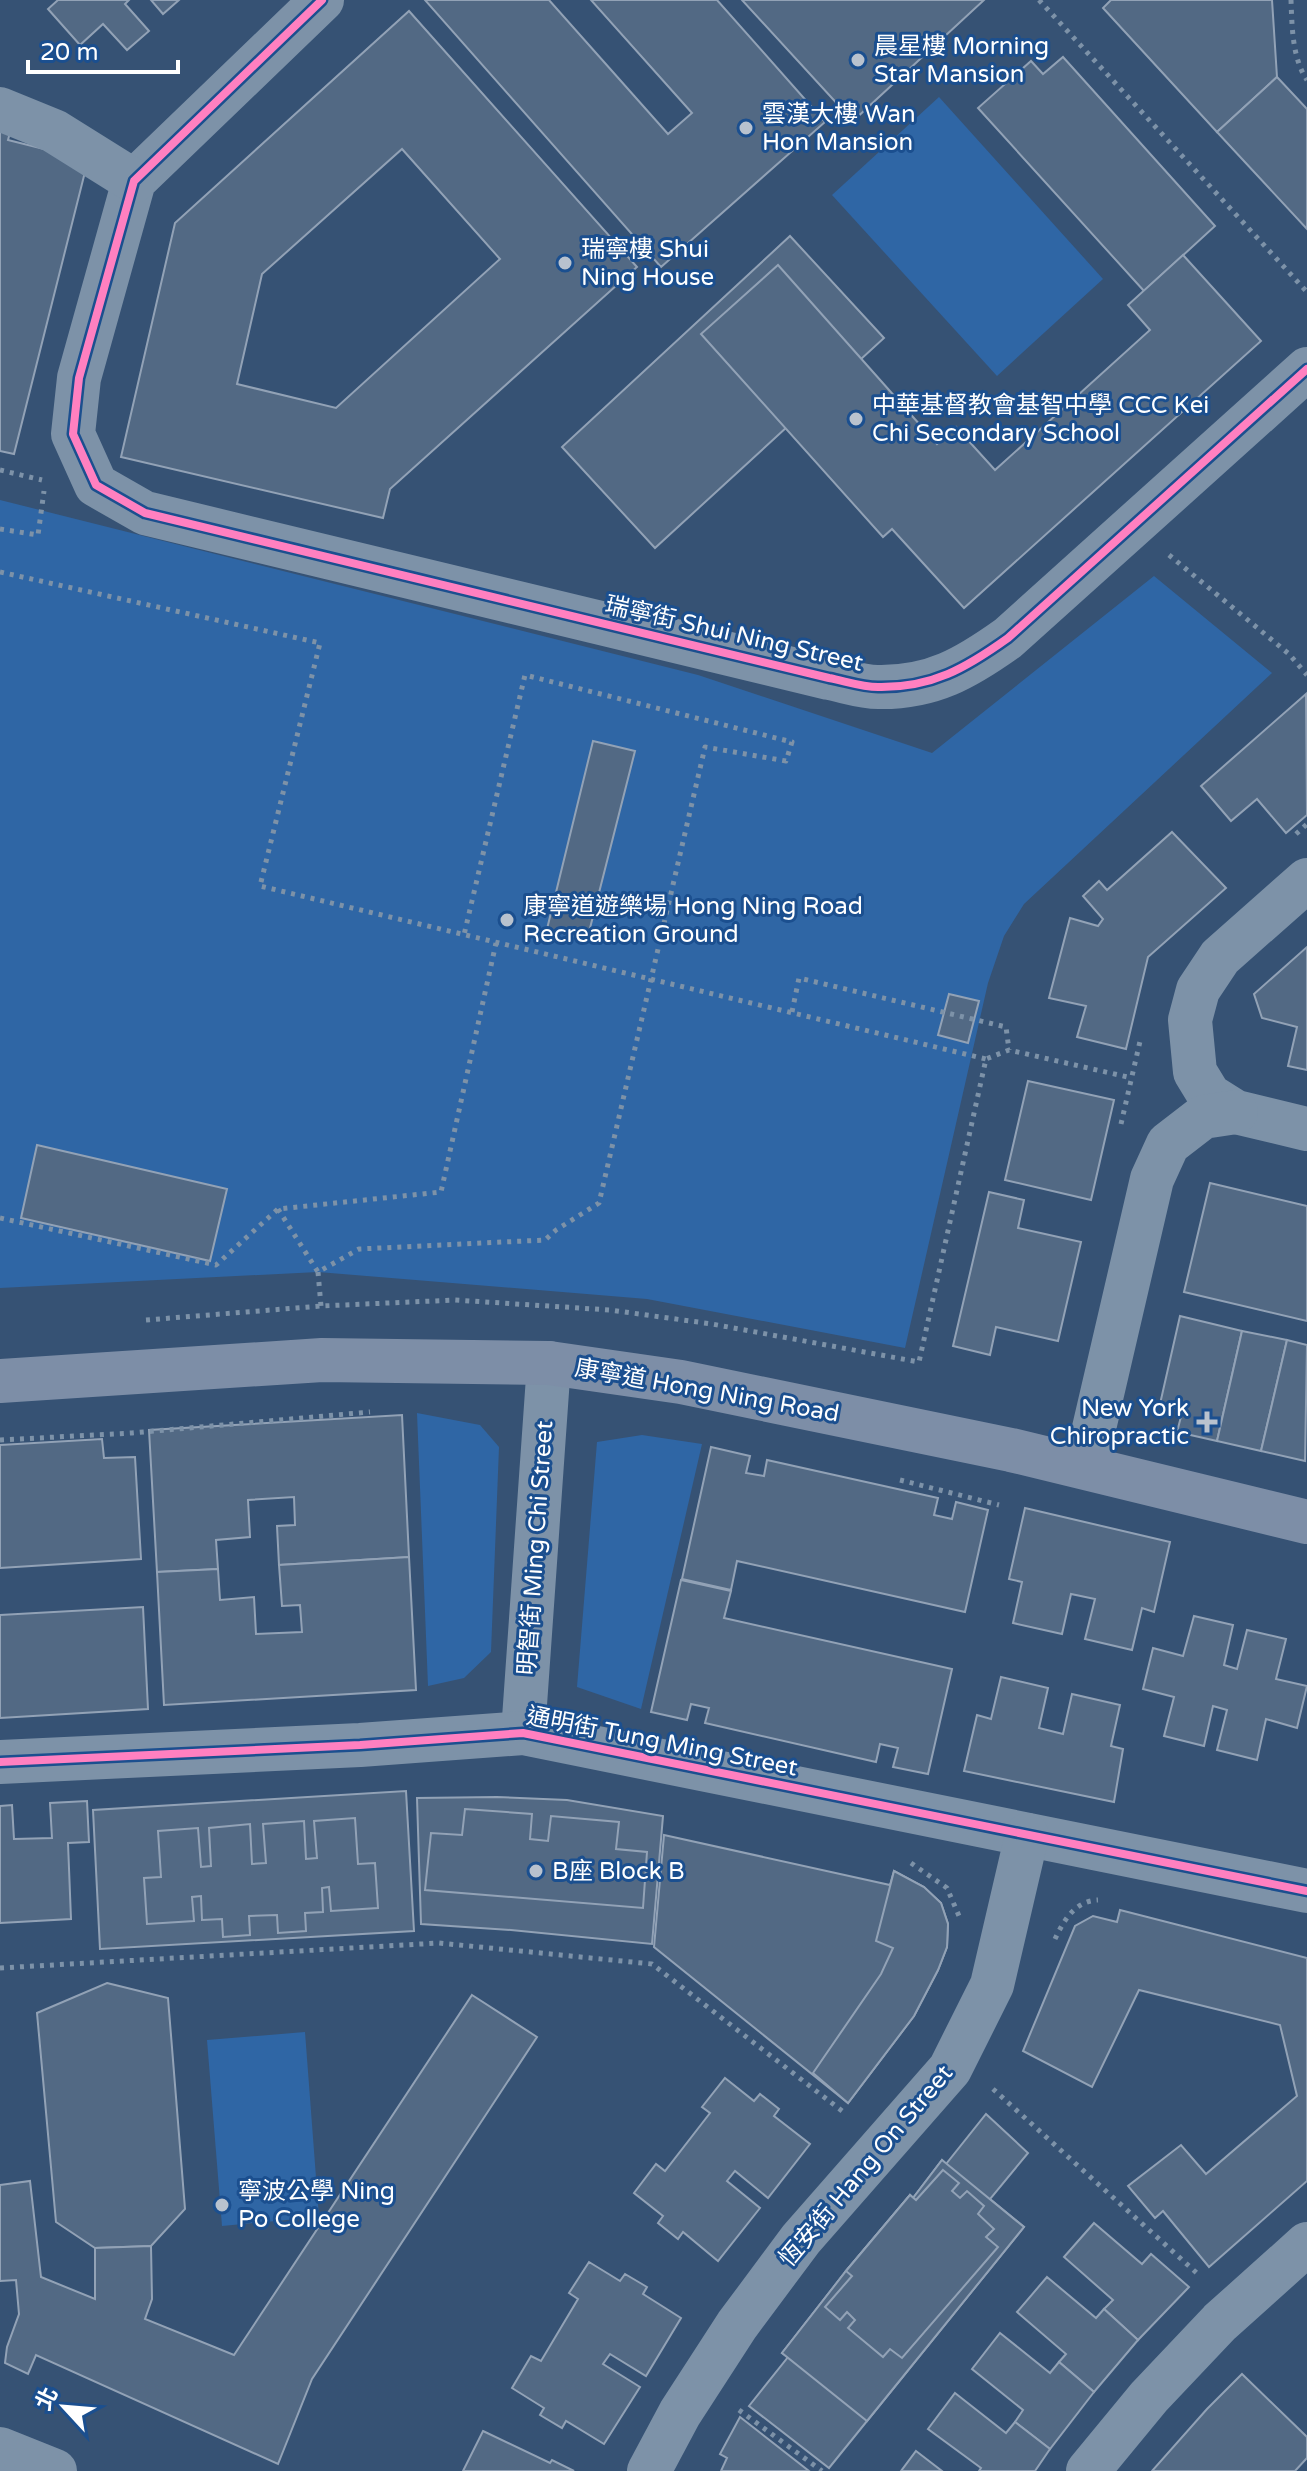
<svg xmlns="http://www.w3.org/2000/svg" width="1307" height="2471" font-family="'Varela Round','Noto Sans TC',sans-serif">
	<rect width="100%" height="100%" fill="#365274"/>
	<!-- green -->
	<g fill="#2f66a5">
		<polygon points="939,97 1103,279 997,376 832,195"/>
		<polygon points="0,500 698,675 932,753 1154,576 1272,673 1024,904 1004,936 988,983 905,1348 647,1299 318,1272 0,1288"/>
		<polygon points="417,1413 480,1425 499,1447 491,1652 464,1678 428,1686"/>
		<polygon points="642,1435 702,1444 641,1709 577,1687 597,1442"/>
		<polygon points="305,2032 319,2217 222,2226 207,2040"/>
	</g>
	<!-- building -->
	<g fill="#526984" stroke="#92a2b6" stroke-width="2" fill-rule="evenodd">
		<polygon points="58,0 129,0 125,4 149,31 127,50 103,24 80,45 48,9"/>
		<polygon points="151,0 179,0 163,14"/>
		<polygon points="425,0 549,0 668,134 692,113 591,0 717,0 825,122 661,267"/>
		<polygon points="742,0 984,0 853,121"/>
		<polygon points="1111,0 1272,0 1277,77 1217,132 1103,8"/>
		<path d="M 409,11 L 637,267 L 390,489 L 383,518 L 121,457 L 175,223 ZM 402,149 L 500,259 L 336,408 L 237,384 L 262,274 Z"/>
		<polygon points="1063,57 1215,226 1144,291 978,108 1031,61 1043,74"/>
		<polygon points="1277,77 1307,109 1307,229 1217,132"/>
		<polygon points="0,118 13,121 8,140 88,160 14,454 0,451"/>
		<polygon points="790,236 884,338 655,548 562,447"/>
		<polygon points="1183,255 1261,341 964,608 892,529 883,537 701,334 778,265 937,444 956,427 995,470 1150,330 1128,305"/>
		<polygon points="1306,694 1307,815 1286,833 1257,799 1231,821 1201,786"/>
		<polygon points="593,741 635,751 587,940 547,929"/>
		<polygon points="1172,832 1226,888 1148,957 1126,1049 1077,1037 1086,1006 1049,998 1070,918 1098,926 1103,919 1083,896 1099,881 1107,890"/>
		<polygon points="1307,947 1307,1070 1288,1066 1297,1027 1262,1018 1254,994"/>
		<polygon points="949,994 979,1001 968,1043 938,1035"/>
		<polygon points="1028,1081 1114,1100 1091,1200 1005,1180"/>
		<polygon points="37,1145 227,1189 210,1261 21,1218"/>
		<polygon points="1210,1183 1307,1206 1307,1321 1184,1292"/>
		<polygon points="989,1192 1024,1200 1018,1228 1081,1242 1058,1341 996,1327 990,1355 953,1346"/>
		<polygon points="1180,1316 1242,1331 1217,1441 1177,1432 1183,1409 1160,1404"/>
		<polygon points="1242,1331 1287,1340 1261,1451 1217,1441"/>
		<polygon points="1287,1340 1307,1345 1305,1461 1261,1451"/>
		<polygon points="402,1415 409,1557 279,1565 277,1526 295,1525 294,1497 248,1500 250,1537 216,1540 218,1569 157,1572 149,1430"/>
		<polygon points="102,1439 104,1458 135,1457 141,1559 0,1568 0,1445"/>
		<polygon points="711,1447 750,1456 746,1473 764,1476 767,1460 938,1498 934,1515 952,1519 956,1502 988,1510 965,1612 737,1561 731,1590 682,1579"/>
		<polygon points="1025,1508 1170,1542 1154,1612 1142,1608 1132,1650 1085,1639 1095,1599 1071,1594 1062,1634 1013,1623 1022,1582 1009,1579"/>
		<polygon points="409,1557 416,1690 164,1705 157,1572 218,1569 220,1600 254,1597 256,1634 302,1632 300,1605 282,1606 279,1565"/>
		<polygon points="681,1580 731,1591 724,1618 952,1669 928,1774 893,1767 898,1748 880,1744 876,1762 705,1723 709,1708 691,1704 687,1720 651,1712"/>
		<polygon points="143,1607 148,1709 0,1718 0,1615"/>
		<polygon points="1194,1616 1233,1625 1224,1665 1237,1669 1247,1630 1286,1639 1276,1679 1307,1686 1297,1728 1266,1719 1257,1760 1217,1750 1227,1710 1213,1706 1204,1746 1164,1736 1174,1697 1143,1689 1153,1648 1183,1656"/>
		<polygon points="1001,1677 1048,1688 1039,1728 1063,1734 1072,1694 1120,1705 1111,1746 1123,1749 1114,1802 964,1771 977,1715 991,1719"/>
		<polygon points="406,1791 414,1931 100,1949 93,1810"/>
		<polygon points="497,1797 567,1800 663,1816 652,1944 511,1930 421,1924 417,1798"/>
		<polygon points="87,1801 89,1842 68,1843 71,1919 0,1923 0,1806 12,1805 14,1839 52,1838 50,1803"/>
		<polygon points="465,1809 532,1814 530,1839 548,1841 551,1816 619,1822 616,1849 647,1852 643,1908 425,1890 431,1833 462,1835"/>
		<polygon points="355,1818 358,1864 375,1863 378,1908 331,1911 329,1887 322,1888 323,1912 305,1913 306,1931 278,1933 277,1915 249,1916 250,1935 223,1937 222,1919 202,1920 201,1896 192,1897 194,1921 147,1924 144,1878 161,1877 158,1831 198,1828 201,1867 211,1866 209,1828 250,1824 252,1864 266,1863 263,1824 304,1821 306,1859 317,1858 314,1821"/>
		<polygon points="664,1835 890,1885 894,1871 924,1887 941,1903 948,1924 947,1947 938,1970 914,2016 848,2103 654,1947"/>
		<polygon points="894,1871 924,1887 941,1903 948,1924 947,1947 938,1970 914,2016 848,2103 813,2073 881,1974 893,1948 876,1941"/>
		<polygon points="1120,1910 1307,1958 1307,2181 1209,2267 1163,2211 1155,2218 1128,2186 1181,2145 1206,2174 1297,2096 1280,2025 1139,1990 1092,2087 1023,2051 1075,1926 1093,1916 1117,1922"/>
		<polygon points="107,1983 168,1998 185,2209 151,2246 95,2248 56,2222 37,2013"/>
		<polygon points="472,1995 537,2037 312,2379 278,2464 36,2355 28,2374 5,2363 7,2347 19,2314 16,2280 0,2281 0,2185 30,2181 41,2277 95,2299 95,2248 151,2246 152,2299 145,2319 234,2355"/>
		<polygon points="725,2078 754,2101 760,2094 779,2109 774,2116 810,2144 768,2198 735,2171 727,2181 760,2208 718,2261 683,2232 678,2239 658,2223 663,2216 634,2193 656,2164 665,2171 710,2113 702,2107"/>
		<polygon points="986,2114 1028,2153 990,2199 1024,2227 829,2468 749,2406 788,2357 782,2353 846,2271 910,2195 913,2198 942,2160 946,2164"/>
		<polygon points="942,2160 1024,2227 867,2421 782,2353 846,2271 910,2195 913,2198"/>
		<polygon points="943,2170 959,2183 952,2191 960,2198 967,2191 984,2206 978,2214 994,2229 986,2237 998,2247 902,2358 890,2349 883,2357 848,2328 855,2320 847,2312 840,2320 825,2307 852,2276 846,2271 910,2195 916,2200"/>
		<polygon points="1094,2223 1142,2264 1151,2254 1189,2287 1138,2340 1104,2309 1113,2300 1064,2257"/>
		<polygon points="589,2262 620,2281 625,2274 647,2287 643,2294 681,2318 646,2376 610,2354 603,2364 640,2387 604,2444 566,2421 562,2428 540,2415 544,2408 512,2388 531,2356 541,2361 578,2299 569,2293"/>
		<polygon points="1047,2277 1096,2318 1104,2309 1138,2340 1094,2392 1059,2362 1066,2354 1017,2312"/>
		<polygon points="1000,2333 1050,2373 1059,2362 1094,2392 1050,2449 1015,2422 1023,2410 972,2369"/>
		<polygon points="1242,2374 1307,2437 1307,2458 1295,2471 1152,2471 1207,2409"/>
		<polygon points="955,2393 1006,2433 1015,2422 1050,2449 1035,2471 979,2471 981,2468 928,2429"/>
		<polygon points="740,2417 809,2471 721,2471 727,2458 720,2454"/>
		<polygon points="483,2431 550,2463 552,2460 574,2471 463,2471"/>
		<polygon points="916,2451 942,2471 901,2471"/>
	</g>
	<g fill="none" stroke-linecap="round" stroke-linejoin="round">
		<!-- path -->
		<g stroke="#7d92a8" stroke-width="5" stroke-dasharray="4 6" stroke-linecap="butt">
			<polyline points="1039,0 1307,292"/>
			<path d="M 1291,0 C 1292,26 1292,58 1307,80"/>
			<polyline points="0,470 42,480"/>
			<polyline points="0,529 38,535 44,491"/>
			<polyline points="1169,555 1289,654 1307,675"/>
			<polyline points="0,572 320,643 260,886 986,1059"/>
			<polyline points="1296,834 1307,824"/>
			<polyline points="792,1012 799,978 1006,1027 1009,1050"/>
			<polyline points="1121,1124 1141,1037"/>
			<polyline points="278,1209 318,1272 359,1249 545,1240 556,1230 599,1203 705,747 786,761 792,742 525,675 464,935"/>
			<polyline points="0,1218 216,1265 278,1209 441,1192 496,943"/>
			<polyline points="318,1272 321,1306"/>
			<polyline points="146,1320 321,1306 455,1300 610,1310 712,1324 919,1362 986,1059 1009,1050 1132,1078"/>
			<polyline points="0,1440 132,1433 370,1412"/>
			<polyline points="900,1480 999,1505"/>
			<polyline points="911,1863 947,1888 959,1916"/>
			<path d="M 1055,1939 C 1064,1920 1075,1901 1098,1900"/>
			<polyline points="0,1968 439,1943 652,1964 846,2114"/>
			<polyline points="993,2089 1200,2276"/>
			<polyline points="739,2410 822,2471"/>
		</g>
		<!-- minor -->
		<g stroke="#7d92a8" stroke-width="44">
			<path d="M 322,0 L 134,181 L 79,378 L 73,434 L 96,485 L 145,513 L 829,678 C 845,681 862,687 878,687 C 932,688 966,668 1008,638 L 1307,369"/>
			<polyline points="0,109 54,131 134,181"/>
			<polyline points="1307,880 1220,957 1198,990 1190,1020 1195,1072 1209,1095 1236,1112 1307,1129"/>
			<polyline points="1085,1467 1152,1179 1168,1144 1203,1117 1236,1112"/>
			<polyline points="523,1733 549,1363"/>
			<polyline points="0,1762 360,1745 523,1733 1307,1891"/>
			<polyline points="0,2449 55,2471"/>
			<polyline points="649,2471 680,2413 737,2325 801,2239 950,2069 992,1985 1027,1835"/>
			<polyline points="1088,2471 1149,2397 1220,2322 1307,2244"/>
		</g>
		<!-- major -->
		<polyline stroke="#7d8ea7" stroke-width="44" points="0,1381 322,1360 549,1363 681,1382 1011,1450 1307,1522"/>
		<defs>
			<g id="cycleway">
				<path d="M 322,0 L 134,181 L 79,378 L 73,434 L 96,485 L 145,513 L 829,678 C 845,681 862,687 878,687 C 932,688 966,668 1008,638 L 1307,369"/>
				<polyline points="0,1762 360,1745 523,1733 1307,1891"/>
			</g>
		</defs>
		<!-- cycleway casing -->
		<use href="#cycleway" stroke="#1b4f8f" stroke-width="13"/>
		<!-- cycleway -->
		<use href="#cycleway" stroke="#ff80c0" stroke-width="8"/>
	</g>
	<!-- markers -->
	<g fill="#b9c2ce" stroke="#1b4f8f" stroke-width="3">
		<circle cx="858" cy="60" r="8"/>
		<circle cx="746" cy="128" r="8"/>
		<circle cx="565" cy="263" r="8"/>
		<circle cx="856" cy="419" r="8"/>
		<circle cx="507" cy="920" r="8"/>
		<path d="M1203 1410h8v8h8v8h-8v8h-8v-8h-8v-8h8z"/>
		<circle cx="536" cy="1871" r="8"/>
		<circle cx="222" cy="2205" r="8"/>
	</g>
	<g text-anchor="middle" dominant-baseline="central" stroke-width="6" stroke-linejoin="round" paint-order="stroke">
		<!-- poi labels -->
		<g font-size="24" fill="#fff" stroke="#1b4f8f" text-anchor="start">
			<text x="874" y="46">晨星樓 Morning<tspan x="874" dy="28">Star Mansion</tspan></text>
			<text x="762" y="114">雲漢大樓 Wan<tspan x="762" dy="28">Hon Mansion</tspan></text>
			<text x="581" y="249">瑞寧樓 Shui<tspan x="581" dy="28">Ning House</tspan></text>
			<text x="872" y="405">中華基督教會基智中學 CCC Kei<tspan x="872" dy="28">Chi Secondary School</tspan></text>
			<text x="523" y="906">康寧道遊樂場 Hong Ning Road<tspan x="523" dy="28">Recreation Ground</tspan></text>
			<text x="1189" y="1408" text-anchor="end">New York<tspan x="1189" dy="28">Chiropractic</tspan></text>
			<text x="552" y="1871">B座 Block B</text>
			<text x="238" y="2191">寧波公學 Ning<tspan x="238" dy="28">Po College</tspan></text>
		</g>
		<!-- street labels -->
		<g font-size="24" fill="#fff" stroke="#1b4f8f">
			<text transform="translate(734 634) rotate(13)">瑞寧街 Shui Ning Street</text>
			<text transform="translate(707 1391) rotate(10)">康寧道 Hong Ning Road</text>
			<text transform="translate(536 1548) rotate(-86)">明智街 Ming Chi Street</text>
			<text transform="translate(662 1742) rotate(11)">通明街 Tung Ming Street</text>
			<text transform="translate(866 2166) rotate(-50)">恆安街 Hang On Street</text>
		</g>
	</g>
	<!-- north arrow -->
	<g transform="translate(64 2407) rotate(296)" stroke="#1b4f8f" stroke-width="6" paint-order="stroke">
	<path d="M0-6L14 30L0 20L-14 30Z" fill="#ffffff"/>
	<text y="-12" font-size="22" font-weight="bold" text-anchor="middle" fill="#ffffff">北</text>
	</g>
	<!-- scale -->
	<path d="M28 60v12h150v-12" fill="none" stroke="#ffffff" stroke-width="4"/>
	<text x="40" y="60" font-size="24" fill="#ffffff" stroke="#1b4f8f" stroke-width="6" paint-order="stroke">20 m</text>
</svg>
